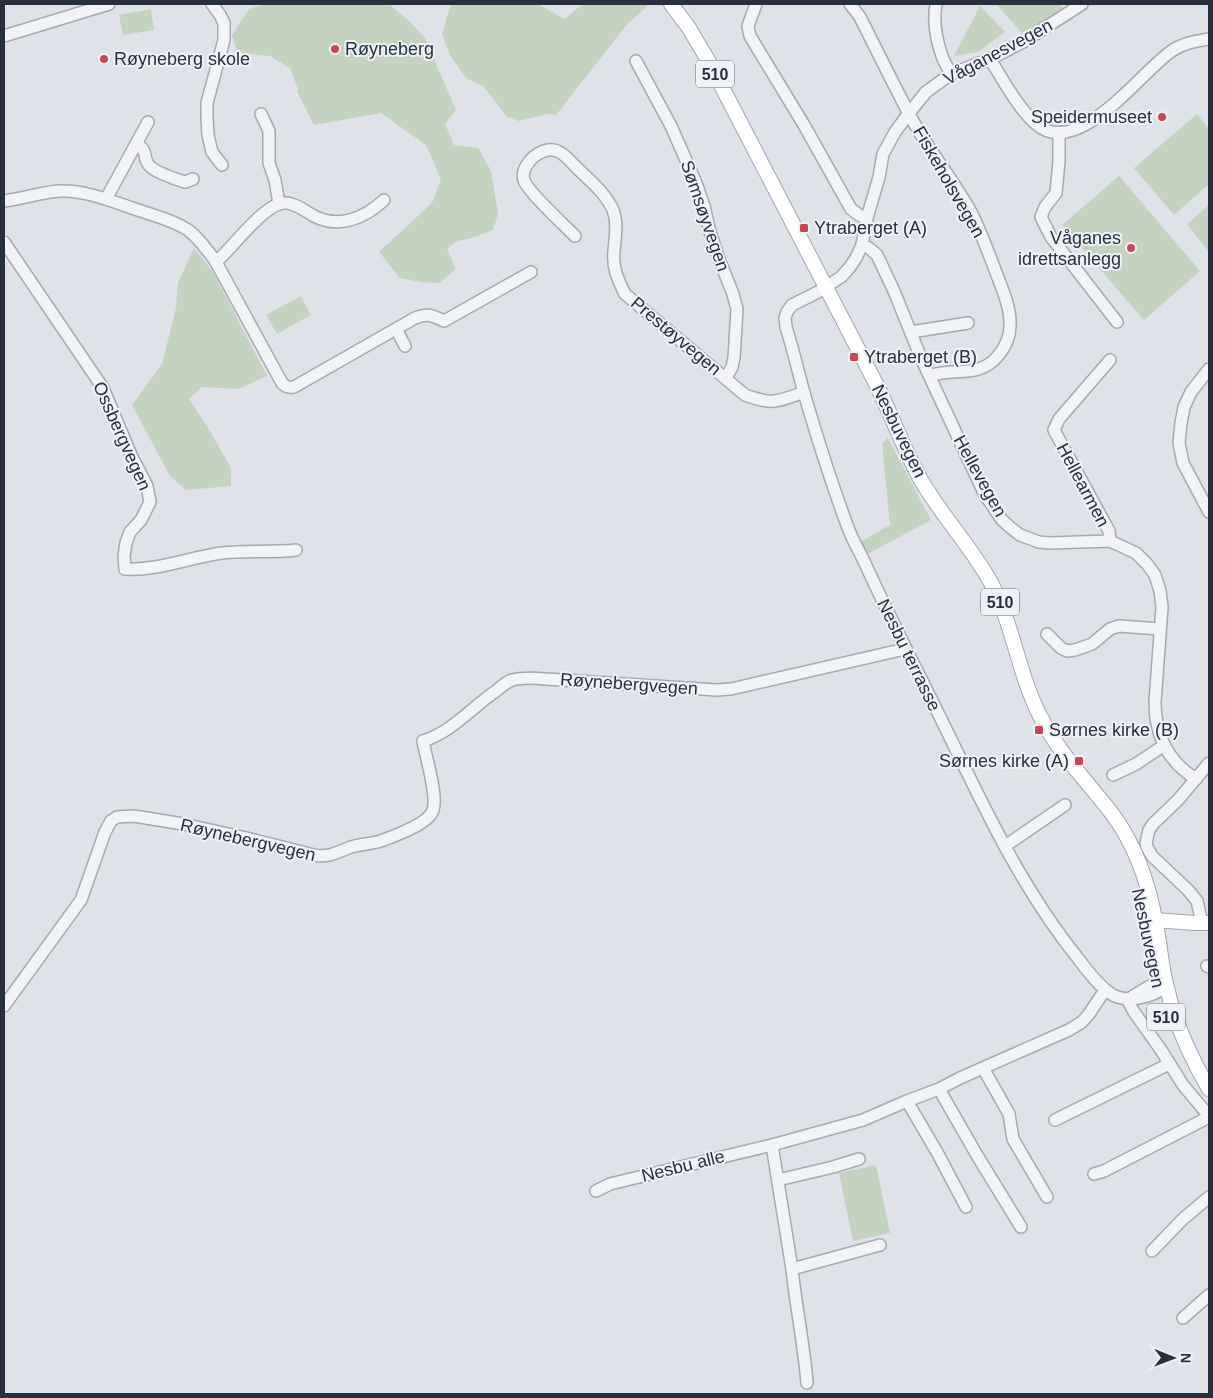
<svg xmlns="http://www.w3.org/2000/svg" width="1213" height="1398" font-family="Arial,sans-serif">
	<rect width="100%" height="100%" fill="#dfe2e8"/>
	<!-- green -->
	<g fill="#c4d2c0">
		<polygon points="265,4 389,4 407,19 425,38 456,110 445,124 454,145 478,148 491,171 498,214 493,230 472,238 457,241 447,249 456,269 439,283 421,282 400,278 379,252 432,203 441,179 426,145 381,113 314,125 297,91 298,89 290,68 270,56 237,53 232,35 249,9"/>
		<polygon points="451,4 538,4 564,19 583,4 650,4 628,23 556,115 547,114 519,121 507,117 484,87 466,78 450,55 442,34"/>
		<polygon points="996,4 1060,4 1063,10 1022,33"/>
		<polygon points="980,6 1005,32 978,52 954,56"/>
		<polygon points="151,9 154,30 123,35 119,15"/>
		<polygon points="1197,114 1209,129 1209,184 1174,215 1134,168"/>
		<polygon points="1119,176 1200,271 1144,320 1062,225"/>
		<polygon points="1209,205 1209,252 1187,224"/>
		<polygon points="194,248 213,272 267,376 238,389 202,387 189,399 207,426 231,468 231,486 186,490 170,476 132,405 162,364 176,308 178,283"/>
		<polygon points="301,296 311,315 277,334 266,315"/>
		<polygon points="888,438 931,520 866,555 860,542 890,525 882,443"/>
		<polygon points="876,1165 890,1233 853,1241 839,1173"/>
	</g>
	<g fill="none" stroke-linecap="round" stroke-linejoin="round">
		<defs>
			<g id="minor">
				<polyline points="212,4 220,15 224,23 224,40 207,103 207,117 208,135 212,152 222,165"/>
				<polyline points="756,4 748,26 750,36 804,125 851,209 859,215 867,218"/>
				<path d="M 850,4 L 860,17 C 876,49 892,81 908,112 C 926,147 952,178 971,212 C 981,232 989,254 997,275 C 1003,291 1011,309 1010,326 C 1010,338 1004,349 997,357 C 978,379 953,367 930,376"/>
				<path d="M 936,4 C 933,21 936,39 942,56 C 944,62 948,68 951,74"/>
				<path d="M 1082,4 L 1023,42 L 990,59 L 951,74 L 926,92 L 909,113 L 895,132 L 883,154 L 879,177 L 867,218 L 862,245 L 856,258 L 850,267 L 841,277 L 818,292 L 792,305 L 787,312 L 785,318 L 786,327 C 793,349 798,371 804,393 C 817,437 831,482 847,525 C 851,537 858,549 864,561 C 880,597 898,632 915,667 C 966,765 1007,870 1077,957 C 1086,969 1100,988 1113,995 C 1128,1003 1154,997 1166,986"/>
				<polyline points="4,36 109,4"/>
				<path d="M 990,59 C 1003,80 1018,108 1036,124 C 1078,161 1142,70 1173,50 C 1184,43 1197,41 1209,39"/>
				<polyline points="636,61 671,126 696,183 704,206 710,232 719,259 733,294 737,309 734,358 732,367 726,378"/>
				<polyline points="261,114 269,131 269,163 275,180 279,204"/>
				<polyline points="1059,133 1059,161 1056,193 1045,207 1041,217 1051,237 1117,322"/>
				<path d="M 137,144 C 149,153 142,154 148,164 C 153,172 176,179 185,182 L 193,179"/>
				<polyline points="106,199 148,122"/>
				<path d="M 4,201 C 23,199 41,192 60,191 C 86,190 114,202 138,210 C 155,216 173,220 188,230 C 199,238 208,251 216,262 L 282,383 C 286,387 289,388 294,387 L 415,318 C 428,313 431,315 444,321 L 531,272"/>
				<path d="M 575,236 C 565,226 527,191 524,180 C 522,174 525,167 529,162 C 533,156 541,151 548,150 C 560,148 568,159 576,167 C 589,180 605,192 613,210 C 618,223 615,237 614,251 C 612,267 618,280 625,294 L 745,395 C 772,405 778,402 804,392"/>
				<path d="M 4,242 L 103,388 L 131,455 L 147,486 L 150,502 L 141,520 L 130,532 L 126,543 L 124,556 L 125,569 C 157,571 191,557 222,553 C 247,550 271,553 296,550"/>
				<path d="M 862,245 L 869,248 L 877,255 L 894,291 L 921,358 L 956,433 L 985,495 L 1002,520 L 1011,528 L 1020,535 L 1039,542 L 1050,543 L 1110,541 L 1136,553 L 1147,564 L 1155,575 L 1160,591 L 1162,607 L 1155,702 C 1155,735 1167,761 1196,779"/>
				<path d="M 216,262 C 233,247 259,211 279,204 C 292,200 303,210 314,216 C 339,229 365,218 384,200"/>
				<polyline points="396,329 405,346"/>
				<polyline points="911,332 968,323"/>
				<polyline points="1110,360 1059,419 1054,430 1109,531 1110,541"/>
				<polyline points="1209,369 1191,392 1184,407 1181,423 1179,443 1183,463 1209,512"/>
				<polyline points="1047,634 1061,648 1067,651 1075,650 1092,644 1110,629 1119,626 1160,629"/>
				<polyline points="1113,775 1136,764 1163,746"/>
				<polyline points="1005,846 1065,805"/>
				<polyline points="1202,923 1197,901 1188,890 1152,856 1147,847 1146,843 1149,830 1153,824 1178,800 1209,763"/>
				<polyline points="1207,966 1209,967"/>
				<path d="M 1133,996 C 1148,989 1148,982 1166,986"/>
				<polyline points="1127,999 1134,1012 1161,1050 1183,1085 1209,1116"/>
				<path d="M 4,1006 L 81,900 L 105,832 L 111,821 L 117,817 L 134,816 L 183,824 L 242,837 L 314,855 C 328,858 338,852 351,847 C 360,844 371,844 381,841 C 394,836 429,824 433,810 C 438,796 426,758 423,741 C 452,732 471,708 496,691 C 501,687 506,682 512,680 C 522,677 535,678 546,679 L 717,690 L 731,689 L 905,649"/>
				<polyline points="983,1068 1009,1114 1013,1139 1047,1197"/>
				<polyline points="939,1089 978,1157 1021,1227"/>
				<polyline points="907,1101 938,1154 966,1207"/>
				<polyline points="1055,1120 1169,1064"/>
				<polyline points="1094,1174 1104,1171 1209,1117"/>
				<polyline points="778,1180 833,1167 859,1159"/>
				<polyline points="596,1191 610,1184 772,1145"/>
				<polyline points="880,1245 792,1269 772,1145 863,1120 907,1101 939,1089 960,1078 1069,1030 1082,1022 1089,1014 1105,990"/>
				<polyline points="1152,1251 1183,1219 1209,1197"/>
				<path d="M 792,1269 C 796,1307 804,1345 807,1383"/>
				<polyline points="1183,1318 1209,1295"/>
			</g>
			<g id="major">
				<path d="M 671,4 L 689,28 L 709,62 C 764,166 818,271 872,376 C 890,410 902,446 921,480 C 941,515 970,545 990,581 C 1013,623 1018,673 1040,716 C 1051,738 1067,759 1083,778 C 1100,799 1118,818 1130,843 C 1142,866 1150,893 1155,919 C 1160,942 1161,966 1167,988 C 1175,1023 1191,1058 1209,1089"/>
				<polyline points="1149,924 1155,920 1194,923 1209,923"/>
			</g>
		</defs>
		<!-- minor casing -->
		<use href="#minor" stroke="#a4a9b2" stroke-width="14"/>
		<!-- major casing -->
		<use href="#major" stroke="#9fa6b4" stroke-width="16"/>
		<!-- minor -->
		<use href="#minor" stroke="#f2f3f6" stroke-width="11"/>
		<!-- major -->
		<use href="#major" stroke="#fff" stroke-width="14"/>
	</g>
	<!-- markers -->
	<g fill="#cb4655" stroke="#eef1f6" stroke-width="2">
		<circle cx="335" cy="49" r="5"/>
		<circle cx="104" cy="59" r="5"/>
		<circle cx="1162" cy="117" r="5"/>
		<rect x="799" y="223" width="10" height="10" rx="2.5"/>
		<circle cx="1131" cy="248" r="5"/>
		<rect x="849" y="352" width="10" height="10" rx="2.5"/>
		<rect x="1034" y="725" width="10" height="10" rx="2.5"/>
		<rect x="1074" y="756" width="10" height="10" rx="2.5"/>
	</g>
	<g text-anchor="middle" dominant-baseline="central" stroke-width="4" stroke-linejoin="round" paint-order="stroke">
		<!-- shield labels -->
		<g fill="#eef1f6" stroke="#636a76" stroke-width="1">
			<rect x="696" y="60.5" width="38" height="27" rx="4"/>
			<rect x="981" y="588.5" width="38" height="27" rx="4"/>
			<rect x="1147" y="1003.5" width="38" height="27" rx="4"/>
		</g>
		<g font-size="16" font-weight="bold" fill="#28303f">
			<text x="715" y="74">510</text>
			<text x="1000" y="602">510</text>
			<text x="1166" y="1017">510</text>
		</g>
		<!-- poi labels -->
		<g font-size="18" fill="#28303f" stroke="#eef1f6" text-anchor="start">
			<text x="345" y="49">Røyneberg</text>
			<text x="114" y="59">Røyneberg skole</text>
			<text x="1152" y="117" text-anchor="end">Speidermuseet</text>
			<text x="814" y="228">Ytraberget (A)</text>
			<text x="1121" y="238" text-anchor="end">Våganes<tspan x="1121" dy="21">idrettsanlegg</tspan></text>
			<text x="864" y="357">Ytraberget (B)</text>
			<text x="1049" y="730">Sørnes kirke (B)</text>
			<text x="1069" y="761" text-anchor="end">Sørnes kirke (A)</text>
		</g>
		<!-- street labels -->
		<g font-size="18" fill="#28303f" stroke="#eef1f6">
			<text transform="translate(998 52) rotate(-28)">Våganesvegen</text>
			<text transform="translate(949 182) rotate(60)">Fiskeholsvegen</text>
			<text transform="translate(705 216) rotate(71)">Sømsøyvegen</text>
			<text transform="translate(676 336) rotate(40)">Prestøyvegen</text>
			<text transform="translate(899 431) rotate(64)">Nesbuvegen</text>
			<text transform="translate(122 436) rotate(66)">Ossbergvegen</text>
			<text transform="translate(980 476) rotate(61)">Hellevegen</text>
			<text transform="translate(1083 485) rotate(62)">Hellearmen</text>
			<text transform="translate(909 655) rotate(64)">Nesbu terrasse</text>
			<text transform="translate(629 684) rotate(4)">Røynebergvegen</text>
			<text transform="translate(248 840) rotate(13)">Røynebergvegen</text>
			<text transform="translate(1148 938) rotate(78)">Nesbuvegen</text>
			<text transform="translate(683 1166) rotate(-14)">Nesbu alle</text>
		</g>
	</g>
	<!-- border -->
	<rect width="1213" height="1398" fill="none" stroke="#28303f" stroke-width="10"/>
	<!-- north arrow -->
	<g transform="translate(1173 1358) rotate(91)" stroke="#eef1f6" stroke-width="4" paint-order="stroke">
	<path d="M0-4L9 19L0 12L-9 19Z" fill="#28303f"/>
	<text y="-8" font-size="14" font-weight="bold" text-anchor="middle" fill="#28303f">N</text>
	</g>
</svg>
